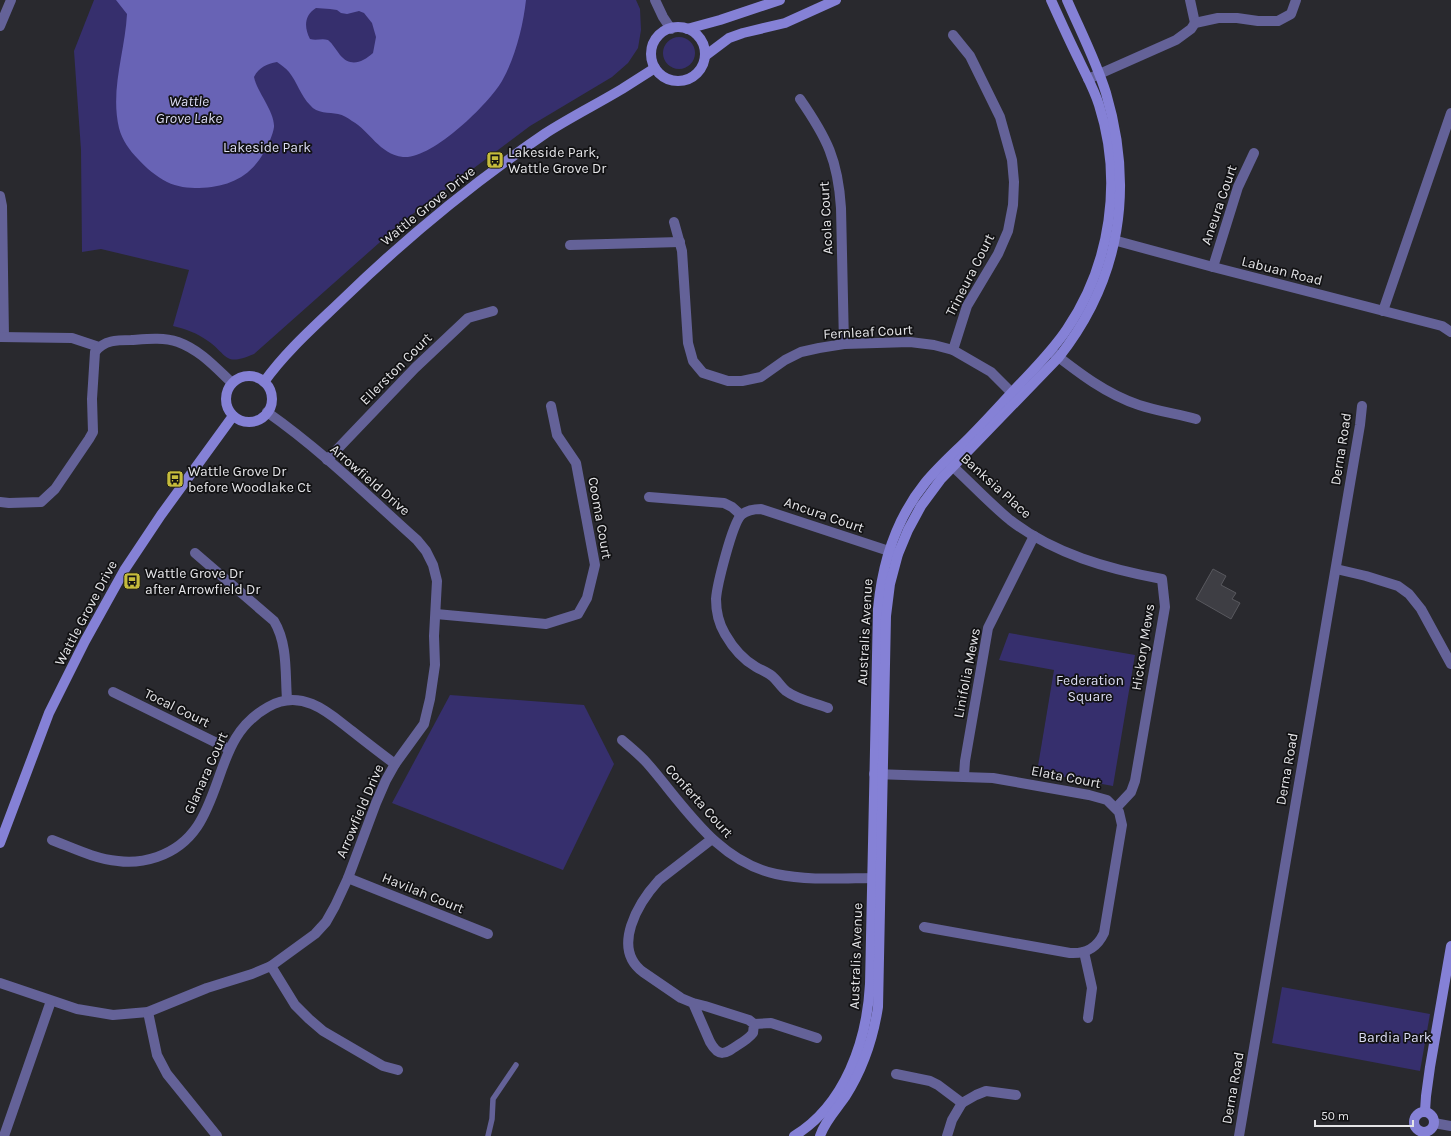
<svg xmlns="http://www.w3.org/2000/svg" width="1451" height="1136" font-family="Karla,sans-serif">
	<rect width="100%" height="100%" fill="#29292e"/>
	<!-- green -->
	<g fill="#362f6d">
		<path d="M 94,0 L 636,0 L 640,9 L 641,30 L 638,48 L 628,63 L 612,77 L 530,126 L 406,219 L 254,354 C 224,367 228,355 208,341 C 197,333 186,329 173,326 L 189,270 L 101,249 L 82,252 L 81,150 L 74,51 Z"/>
		<circle cx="679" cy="53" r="16"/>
		<polygon points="1009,633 1135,655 1113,786 1037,772 1054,670 999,660"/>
		<polygon points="450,695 584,705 614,764 563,870 392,803"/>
		<polygon points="1282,987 1430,1014 1420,1071 1272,1043"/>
	</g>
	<!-- water -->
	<path fill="#6863b5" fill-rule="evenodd" d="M 116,0 L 526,0 C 523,27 515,58 502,81 C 488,105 431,160 403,157 C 379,154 370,131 352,121 C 348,118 343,115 338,114 C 329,112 317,114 310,105 C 301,96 297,82 289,72 C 286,68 281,65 277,62 C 267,64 259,67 254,77 C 257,92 275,112 274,127 C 273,135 268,145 264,152 C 250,178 227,187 199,188 C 188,188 177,187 167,182 C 156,176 146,168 138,159 C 130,151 122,140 119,128 C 110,90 125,52 127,14 ZM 316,8 L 330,9 L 337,10 L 341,13 L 347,14 L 359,11 L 364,13 L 372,23 L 376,37 L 373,53 C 362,63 350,67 340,55 C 336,50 333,44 328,40 C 321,38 317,41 310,39 C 304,28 304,15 316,8 Z"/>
	<!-- building -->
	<polygon fill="#3e3e44" stroke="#58585e" points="1213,569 1226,576 1221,585 1236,593 1232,599 1240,603 1231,619 1196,599"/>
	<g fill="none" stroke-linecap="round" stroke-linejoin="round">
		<!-- lane -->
		<polyline stroke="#646298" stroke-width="5.5" points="488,1136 492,1119 493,1099 516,1065"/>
		<!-- street -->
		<g stroke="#646298" stroke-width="10">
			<polyline points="655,0 663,17 671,29"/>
			<polyline points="1190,0 1195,23"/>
			<polyline points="0,26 11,0"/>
			<polyline points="953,35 970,56 1000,117 1012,160 1014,182 1013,205 1008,231 998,254 967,306 953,350"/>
			<polyline points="1088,79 1176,40 1191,29 1195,23 1218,18 1237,18 1258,21 1278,21 1291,14 1296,0"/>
			<path d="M 800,99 C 827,138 838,160 841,208 L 844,344"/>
			<polyline points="0,196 2,206 4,337"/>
			<polyline points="674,222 682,251 688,343 693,361 703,373 728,381 742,381 761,377 785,360 801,352 819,348 844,344 910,342 934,345 953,350 991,372 1017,398"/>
			<polyline points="1106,238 1213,267 1442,326 1451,332"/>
			<polyline points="570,245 680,242"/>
			<polyline points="1213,267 1238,187 1254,153"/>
			<polyline points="1383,311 1451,113"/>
			<polyline points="0,337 72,338 99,347"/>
			<path d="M 1052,352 C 1079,373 1106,394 1139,405 C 1157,411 1177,414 1196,419"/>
			<polyline points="327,460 415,368 468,318 493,311"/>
			<path d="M 948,462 C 969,481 988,502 1010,520 C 1054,554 1108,569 1162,579 L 1165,607 L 1135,781 L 1131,792 L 1116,808"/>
			<polyline points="649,497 724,503 732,507 741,515"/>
			<path d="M 0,502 L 9,503 L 41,502 L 55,489 L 89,439 L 93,432 L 92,399 L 95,352 C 104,340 117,340 131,340 C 146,339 163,337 178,342 C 200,350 215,367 232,383"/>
			<path d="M 195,553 L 274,621 C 288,644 285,674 287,699"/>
			<polyline points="1336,569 1366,576 1398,586 1409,594 1421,609 1451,664"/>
			<polyline points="436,614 546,624 578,614 587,598 595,565 576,463 557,435 551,406"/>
			<polyline points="113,692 229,749"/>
			<path d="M 828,708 C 815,703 798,700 786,691 C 781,687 777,680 772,676 C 767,672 761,670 756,667 C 742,659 733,648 725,634 C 719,624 716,611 716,599 C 717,585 732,525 741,515 C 747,510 753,509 761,509 L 898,554"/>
			<path d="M 622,740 C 630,747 639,754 647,763 C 684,805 716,861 776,874 C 809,881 845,878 879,878"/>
			<path d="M 874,774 L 993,778 L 1089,795 L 1107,800 L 1119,812 L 1122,825 L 1104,933 C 1097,948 1086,954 1070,953 L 924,927"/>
			<polyline points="964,776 965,761 988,628 1034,536"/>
			<path d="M 52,840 C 73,848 95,859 118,861 C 131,863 145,861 157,857 C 195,844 206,814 218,780 C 229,748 238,724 268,707 C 282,699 297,698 312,704 C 327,710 339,721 352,731 C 366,742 380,753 395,764"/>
			<polyline points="348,878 488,934"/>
			<polyline points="1084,952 1092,988 1088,1018"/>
			<polyline points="271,966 295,1005 309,1019 323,1031 383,1066 398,1070"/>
			<path d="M 0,983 L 77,1009 L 113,1015 L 148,1012 L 207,988 L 252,974 L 271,966 L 315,934 L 326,922 L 335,906 L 348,878 L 376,803 L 386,780 L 395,764 L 424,724 L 430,699 L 435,665 L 434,636 L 437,581 L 433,565 L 426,551 L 417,540 C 368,496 321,450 267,412"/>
			<path d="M 693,1003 L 710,1042 C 719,1058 725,1054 738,1045 C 743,1042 749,1038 753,1033 L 754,1024 L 749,1020 L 705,1006 L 693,1003 L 681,998 L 643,972 C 611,948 638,903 659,880 L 712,839"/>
			<polyline points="148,1012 157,1055 167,1074 217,1136"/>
			<polyline points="754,1024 771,1023 817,1038"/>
			<polyline points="896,1074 930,1081 938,1085 962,1103 976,1095 986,1091 1016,1095"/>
			<polyline points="1434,1123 1451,1126"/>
			<polyline points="4,1136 51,1001"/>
			<polyline points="947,1136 952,1120 962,1103"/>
			<polyline points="1239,1136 1360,425 1362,406"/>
		</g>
		<!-- secondary -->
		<g stroke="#8581d6" stroke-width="10">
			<circle cx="678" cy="54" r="27"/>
			<polyline points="687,29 720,20 780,0"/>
			<polyline points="705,56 729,38 743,33 785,23 836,0"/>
			<circle cx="249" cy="399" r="23"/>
			<path d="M 264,382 C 286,351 316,325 343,299 C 406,238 474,182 546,133 C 571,117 597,104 622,89 C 633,82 644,75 655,68"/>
			<polyline points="0,843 49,713 85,641 125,569 161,515 233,416"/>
			<polyline points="1425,1111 1426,1096 1430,1067 1451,946"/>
			<circle cx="1424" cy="1122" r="10"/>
			<path d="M 794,1136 C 845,1105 867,1041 870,984 L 878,609 C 882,565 896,519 925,483 C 938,467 954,453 969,438 C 986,421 1002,403 1019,385 C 1036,367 1053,350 1067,329 C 1111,264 1123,180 1099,105 C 1094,89 1086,75 1079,60 C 1069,40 1060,20 1051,0"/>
			<path d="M 820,1136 C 825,1121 836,1110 845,1097 C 863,1069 873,1039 878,1007 L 886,616 L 890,584 L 898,554 L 908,530 L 921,506 L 941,479 L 1059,357 C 1121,278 1134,188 1106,93 C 1096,61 1080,30 1067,0"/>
		</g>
	</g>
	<!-- icons -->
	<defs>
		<symbol id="bus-square" viewBox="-11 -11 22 22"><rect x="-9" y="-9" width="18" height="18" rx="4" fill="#c6bc3c" stroke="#121214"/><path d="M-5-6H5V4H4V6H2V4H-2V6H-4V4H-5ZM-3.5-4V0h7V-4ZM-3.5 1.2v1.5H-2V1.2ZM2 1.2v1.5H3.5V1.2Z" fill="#111"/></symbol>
	</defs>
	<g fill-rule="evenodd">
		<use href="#bus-square" x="485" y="150" width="20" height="20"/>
		<use href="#bus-square" x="165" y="469" width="20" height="20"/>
		<use href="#bus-square" x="122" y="571" width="20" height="20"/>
	</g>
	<g text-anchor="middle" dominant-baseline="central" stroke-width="3.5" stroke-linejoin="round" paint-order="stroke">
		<!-- park labels -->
		<g font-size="14" fill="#dddef5" stroke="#121214">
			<text x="267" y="147">Lakeside Park</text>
			<text x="1090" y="680">Federation<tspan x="1090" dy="16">Square</tspan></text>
			<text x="1395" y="1037">Bardia Park</text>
		</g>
		<!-- poi labels -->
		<g font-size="14" fill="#e5e5e8" stroke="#121214" text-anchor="start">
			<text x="508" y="152">Lakeside Park,<tspan x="508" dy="16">Wattle Grove Dr</tspan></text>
			<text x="188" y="471">Wattle Grove Dr<tspan x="188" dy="16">before Woodlake Ct</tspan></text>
			<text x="145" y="573">Wattle Grove Dr<tspan x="145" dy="16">after Arrowfield Dr</tspan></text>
		</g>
		<!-- street labels -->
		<g font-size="14" fill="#e5e5e8" stroke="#121214">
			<text transform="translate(1219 205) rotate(-71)">Aneura Court</text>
			<text transform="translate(428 206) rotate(-39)">Wattle Grove Drive</text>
			<text transform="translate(826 218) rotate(-93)">Acola Court</text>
			<text transform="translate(1282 271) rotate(14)">Labuan Road</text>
			<text transform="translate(970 275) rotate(-63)">Trineura Court</text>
			<text transform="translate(868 332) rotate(-3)">Fernleaf Court</text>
			<text transform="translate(396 369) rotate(-45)">Ellerston Court</text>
			<text transform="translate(1341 449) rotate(-81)">Derna Road</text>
			<text transform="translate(370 480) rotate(41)">Arrowfield Drive</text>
			<text transform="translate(996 486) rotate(42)">Banksia Place</text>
			<text transform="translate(824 515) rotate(19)">Ancura Court</text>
			<text transform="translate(600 518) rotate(80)">Cooma Court</text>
			<text transform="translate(86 613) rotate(-62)">Wattle Grove Drive</text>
			<text transform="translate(865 632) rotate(-87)">Australis Avenue</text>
			<text transform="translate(1143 647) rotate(-81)">Hickory Mews</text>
			<text transform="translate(967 673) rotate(-79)">Linifolia Mews</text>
			<text transform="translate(177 708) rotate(26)">Tocal Court</text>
			<text transform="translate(1287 769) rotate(-80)">Derna Road</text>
			<text transform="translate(206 773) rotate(-66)">Glanara Court</text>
			<text transform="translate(1066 777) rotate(11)">Elata Court</text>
			<text transform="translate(699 801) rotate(48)">Conferta Court</text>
			<text transform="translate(360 811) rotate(-67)">Arrowfield Drive</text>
			<text transform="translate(423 893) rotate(22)">Havilah Court</text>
			<text transform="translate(856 956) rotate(-88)">Australis Avenue</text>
			<text transform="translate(1233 1088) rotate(-80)">Derna Road</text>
		</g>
		<!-- water labels -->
		<g font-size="15" font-style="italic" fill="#dadaf1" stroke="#121214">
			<text x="189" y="101">Wattle<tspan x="189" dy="17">Grove Lake</tspan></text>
		</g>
	</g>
	<!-- scale -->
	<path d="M1315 1120v6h98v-6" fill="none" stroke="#e5e5e8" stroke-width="2"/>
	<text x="1321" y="1120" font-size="12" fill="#e5e5e8" stroke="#121214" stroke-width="3" paint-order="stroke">50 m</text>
</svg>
